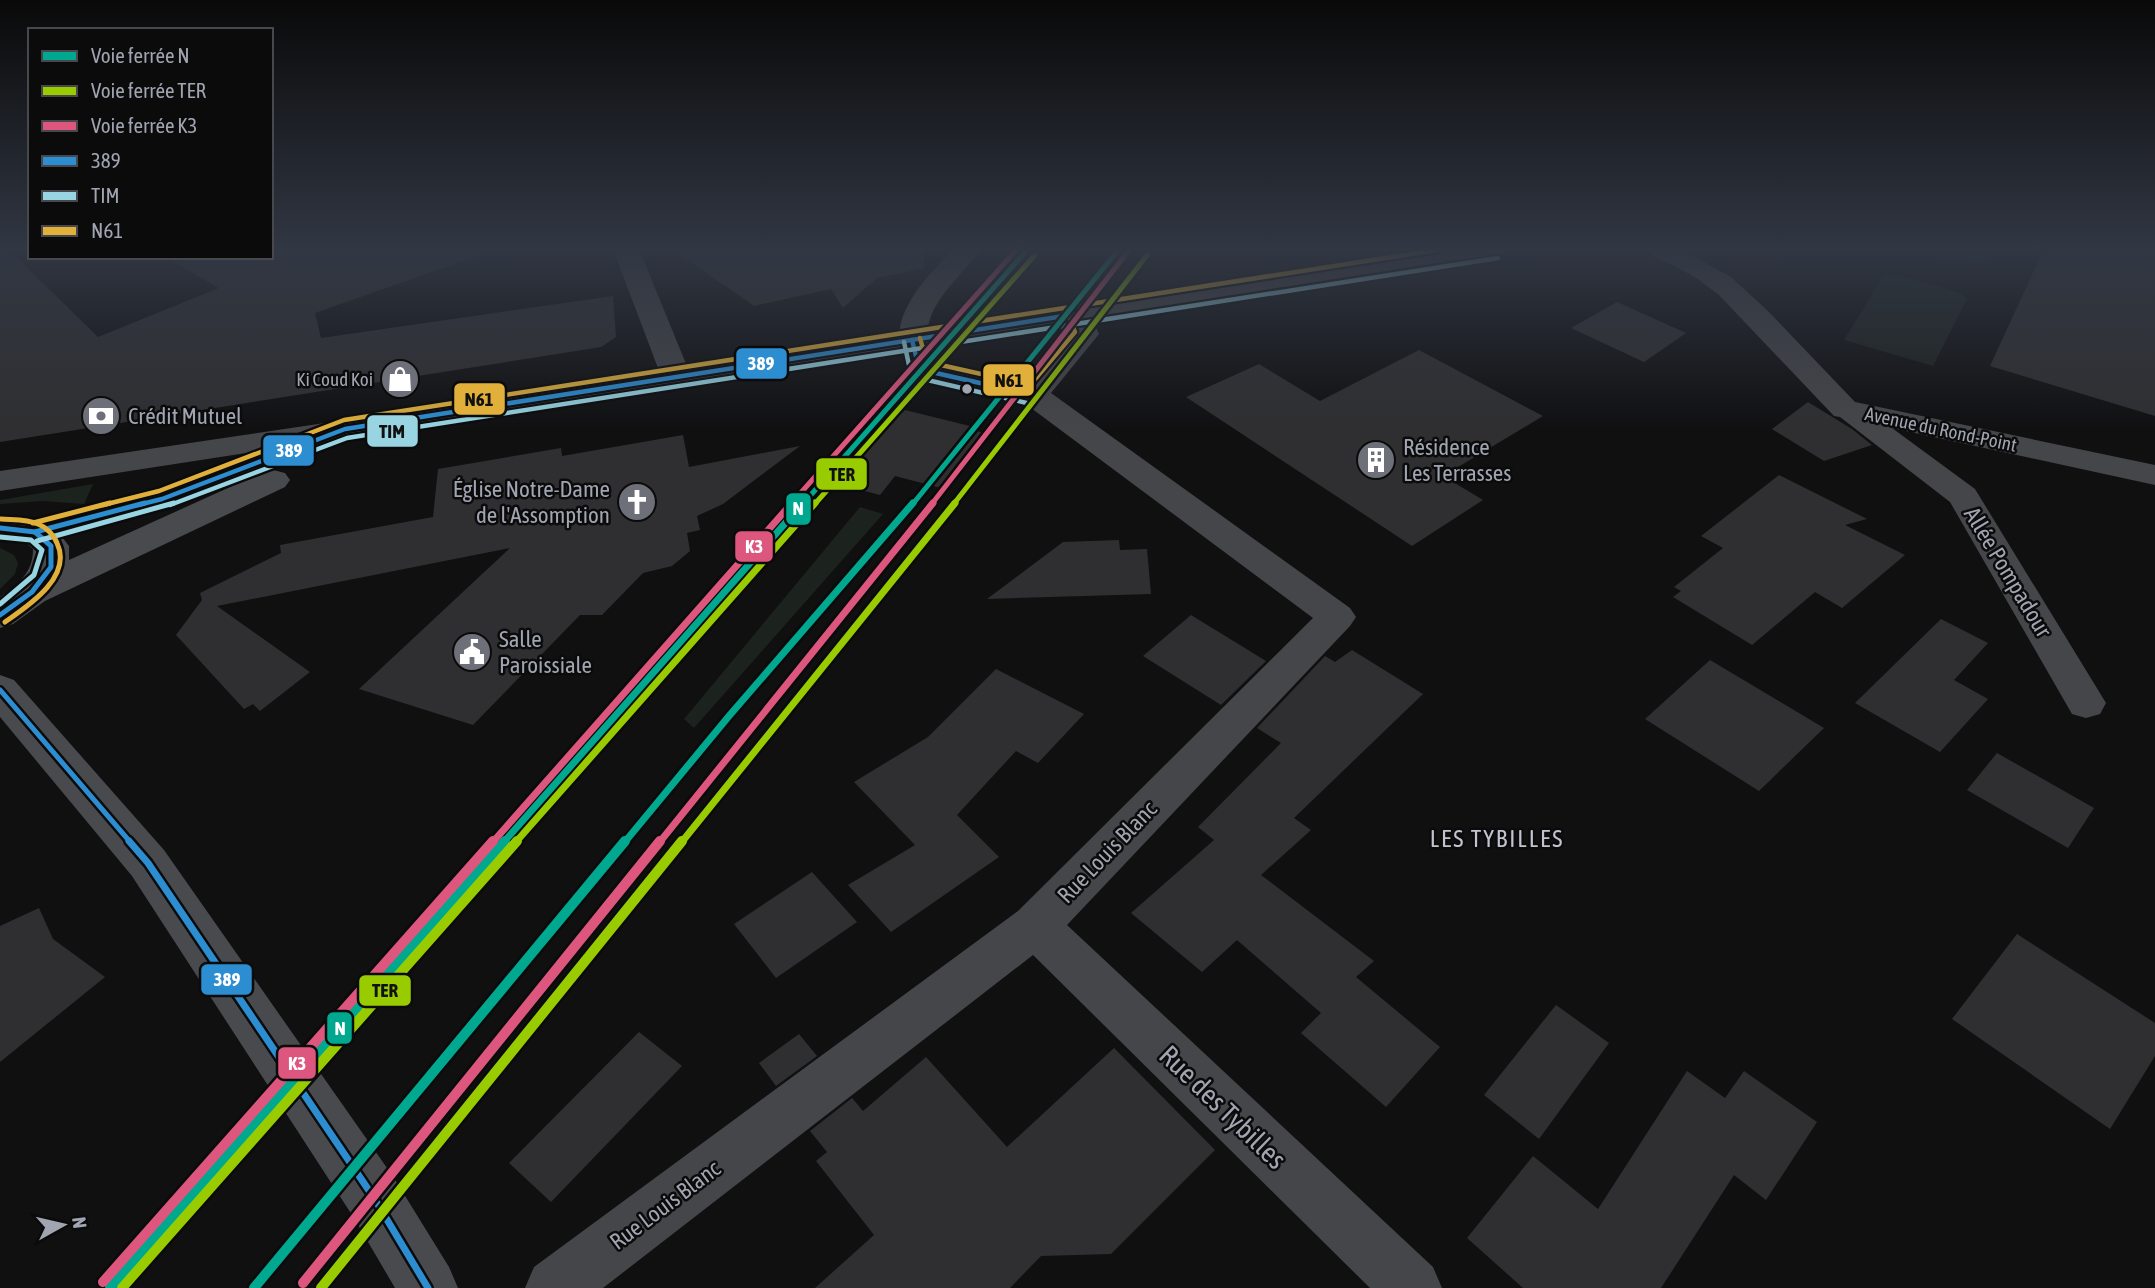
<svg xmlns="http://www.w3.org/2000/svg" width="2155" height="1288" font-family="'Asap Condensed',sans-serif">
	<rect width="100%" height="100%" fill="#101011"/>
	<!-- green -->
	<g fill="#1c221e">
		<polygon points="1913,249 1993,249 1987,263 1972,264"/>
		<polygon points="1896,275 1958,292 1967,299 1933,366 1844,340 1883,276"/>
		<polygon points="93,484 84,504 42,501 0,504 0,500"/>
		<polygon points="860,507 883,514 694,728 684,719"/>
		<polygon points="0,548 14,555 18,563 15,574 0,589"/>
	</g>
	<!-- building -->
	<g fill="#2f2f31">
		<polygon points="0,249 8,249 98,337 219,288 165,257 271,257 271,252 280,249 478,249 480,255 315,313 321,338 613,296 616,337 601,347 0,442"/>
		<polygon points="672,249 923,249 925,268 877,278 843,308 831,289 754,306"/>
		<polygon points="2044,249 2155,249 2155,416 1990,366"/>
		<polygon points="1617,302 1686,333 1644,362 1571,328"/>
		<polygon points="1419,350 1543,416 1443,476 1483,500 1412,546 1186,397 1259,364 1320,401"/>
		<polygon points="1808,402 1852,429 1872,445 1824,461 1772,429"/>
		<polygon points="877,406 902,413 905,410 970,426 968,429 989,434 945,489 895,476 880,495 811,477"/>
		<polygon points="683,435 689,467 800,446 723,504 697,516 700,530 687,533 690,551 672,566 643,573 602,615 580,615 473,725 359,689 510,548 217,606 310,672 260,711 253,704 244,709 176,635 202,600 200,593 281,553 280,545 433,517 438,469 561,448 562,456"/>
		<polygon points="1779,475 1867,519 1845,525 1905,555 1842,608 1815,592 1752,645 1673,597 1681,591 1674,587 1723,548 1701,536"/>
		<polygon points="1119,540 1120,550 1147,549 1151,594 987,599 1063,542"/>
		<polygon points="1191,615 1266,661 1221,705 1143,656"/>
		<polygon points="1941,619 1988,643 1954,680 1988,699 1940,752 1855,703"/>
		<polygon points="1352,650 1423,694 1294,818 1311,830 1261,875 1374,961 1356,977 1440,1047 1386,1107 1301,1033 1321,1013 1237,940 1202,972 1131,913 1214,840 1198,827 1281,743 1257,728 1325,656 1335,662"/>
		<polygon points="1710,660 1824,728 1759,791 1645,719"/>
		<polygon points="996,669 1084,714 1038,763 1016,751 957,815 999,857 891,932 848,885 915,845 854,782 928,737"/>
		<polygon points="1997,753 2094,808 2068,848 1967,790"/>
		<polygon points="812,872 857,922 776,978 734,924"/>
		<polygon points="39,908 53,939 105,977 0,1062 0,926"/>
		<polygon points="2017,934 2155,1023 2155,1056 2110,1129 1952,1019"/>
		<polygon points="1556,1005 1609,1043 1539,1139 1484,1095"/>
		<polygon points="639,1032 682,1066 551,1202 509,1163"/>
		<polygon points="799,1034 817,1056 776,1086 759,1063"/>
		<polygon points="1114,1048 1215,1150 1111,1254 1041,1256 1010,1288 815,1288 874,1235 816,1161 827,1152 810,1131 852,1098 863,1111 926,1057 1007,1147"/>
		<polygon points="1687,1071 1725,1098 1744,1071 1817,1122 1766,1200 1734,1175 1661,1288 1523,1288 1467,1238 1533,1156 1598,1209"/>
	</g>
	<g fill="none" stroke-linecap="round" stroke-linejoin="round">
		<!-- minor -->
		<g fill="#454649" fill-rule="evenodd">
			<polygon points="613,249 639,249 691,376 687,382 676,385 665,382 661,376"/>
			<path d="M 954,249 L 981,249 C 957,284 906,316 938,364 L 1026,384 L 1070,333 L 1063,314 L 1067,308 L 1077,306 L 1087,308 L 1099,334 L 1051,393 L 1350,608 L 1356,617 L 1350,626 L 1067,925 L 1433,1267 L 1442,1288 L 1370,1288 L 1033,955 L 603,1288 L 525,1288 L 534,1267 L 1018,911 L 1313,618 L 1023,402 L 917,377 C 912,370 905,362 902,354 C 888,314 929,274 954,249 Z"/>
			<polygon points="1647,249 1680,249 1731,277 1769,312 1855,402 2155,465 2155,485 1892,428 1975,489 2106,703 2100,714 2086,718 2072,714 1950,502 1840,417 1834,416 1719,295 1695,277 1651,254"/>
			<polygon points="345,420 356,422 361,429 356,436 0,491 0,471"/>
		</g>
		<!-- secondary -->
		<g fill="#494a4d" fill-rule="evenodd">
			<path d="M 1450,249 L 1510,249 L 1506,254 L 1497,257 L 351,438 L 174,507 L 62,537 L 69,546 L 69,560 L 261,473 L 273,470 L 285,473 L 290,480 L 285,487 L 45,601 L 13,624 L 0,628 L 0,597 C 19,583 33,573 33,549 L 25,542 L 0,539 L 0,517 L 35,521 L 114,502 L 168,486 L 345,420 Z"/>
			<polygon points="0,675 14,680 164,850 394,1178 449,1267 458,1288 395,1288 354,1218 132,876 0,717"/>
		</g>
		<defs>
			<g id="bus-1-far2">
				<polyline points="912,340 917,360 927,371 1033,395"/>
				<polyline points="138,505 162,499 345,429 1077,314"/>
			</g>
			<g id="bus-1-far1">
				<polyline points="0,528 35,532 51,546 51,567 32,592 0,615"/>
				<polyline points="35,532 145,503"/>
				<polyline points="0,690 131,843"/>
			</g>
			<polyline id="bus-1" points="129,841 148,863 374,1198 428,1288"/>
			<g id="bus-2-far1">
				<polyline points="904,342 909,365 923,379 1031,404"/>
				<polyline points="170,505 347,438 1498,258"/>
			</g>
			<g id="bus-2">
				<polyline points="0,537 31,540 42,550 34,575 0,604"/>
				<polyline points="37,541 174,503"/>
			</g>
			<g id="bus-3-far1">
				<polyline points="920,338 925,356 932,363 1030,385 1075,332 1069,317"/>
				<polyline points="103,505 159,491 344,420 1443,249"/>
			</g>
			<g id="bus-3">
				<path d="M 1,519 C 13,520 27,519 38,524 C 46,527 54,535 57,543 C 73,577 28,606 5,622"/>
				<polyline points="33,523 110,503"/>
			</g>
		</defs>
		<!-- bus-1-far2 casing -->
		<use href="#bus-1-far2" stroke="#0b0b0c" stroke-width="9"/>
		<!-- bus-1-far1 casing -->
		<use href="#bus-1-far1" stroke="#0b0b0c" stroke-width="10"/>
		<!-- bus-1 casing -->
		<use href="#bus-1" stroke="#0b0b0c" stroke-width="12"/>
		<!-- bus-2-far1 casing -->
		<use href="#bus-2-far1" stroke="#0b0b0c" stroke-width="9"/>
		<!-- bus-2 casing -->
		<use href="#bus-2" stroke="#0b0b0c" stroke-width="10"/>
		<!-- bus-3-far1 casing -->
		<use href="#bus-3-far1" stroke="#0b0b0c" stroke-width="9"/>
		<!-- bus-3 casing -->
		<use href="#bus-3" stroke="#0b0b0c" stroke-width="10"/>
		<!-- bus-1-far2 -->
		<use href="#bus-1-far2" stroke="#2d8dd1" stroke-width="4.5"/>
		<!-- bus-1-far1 -->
		<use href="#bus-1-far1" stroke="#2d8dd1" stroke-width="5"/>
		<!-- bus-1 -->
		<use href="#bus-1" stroke="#2d8dd1" stroke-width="7"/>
		<!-- bus-2-far1 -->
		<use href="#bus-2-far1" stroke="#98d4e2" stroke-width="4.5"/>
		<!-- bus-2 -->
		<use href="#bus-2" stroke="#98d4e2" stroke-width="5"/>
		<!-- bus-3-far1 -->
		<use href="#bus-3-far1" stroke="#e0b03a" stroke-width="4.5"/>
		<!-- bus-3 -->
		<use href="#bus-3" stroke="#e0b03a" stroke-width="5"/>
		<defs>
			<g id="rail-1-far2">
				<polyline points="802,505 1028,249"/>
				<polyline points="912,505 1119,249"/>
			</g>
			<g id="rail-1-far1">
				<polyline points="503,843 803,503"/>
				<polyline points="624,843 729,716 913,503"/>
			</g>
			<g id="rail-1">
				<polyline points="110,1288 505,841"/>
				<polyline points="254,1288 625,841"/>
			</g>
			<g id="rail-2-far2">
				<polyline points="814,505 1035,255"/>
				<polyline points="953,505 1148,254"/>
			</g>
			<g id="rail-2-far1">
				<polyline points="515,843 815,503"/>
				<polyline points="681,843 955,503"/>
			</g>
			<g id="rail-2">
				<polyline points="122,1288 517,841"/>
				<polyline points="321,1288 682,841"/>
			</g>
			<g id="rail-3-far2">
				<polyline points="790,505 1017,249"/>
				<polyline points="931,505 1130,249"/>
			</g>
			<g id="rail-3-far1">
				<polyline points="492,843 792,503"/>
				<polyline points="659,843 933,503"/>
			</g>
			<g id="rail-3">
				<polyline points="103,1282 493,841"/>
				<polyline points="303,1283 660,841"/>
			</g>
		</defs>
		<!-- rail-1-far2 casing -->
		<use href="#rail-1-far2" stroke="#0b0b0c" stroke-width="10"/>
		<!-- rail-1-far1 casing -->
		<use href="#rail-1-far1" stroke="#0b0b0c" stroke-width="12"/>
		<!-- rail-1 casing -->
		<use href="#rail-1" stroke="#0b0b0c" stroke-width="15"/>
		<!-- rail-2-far2 casing -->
		<use href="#rail-2-far2" stroke="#0b0b0c" stroke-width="10"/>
		<!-- rail-2-far1 casing -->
		<use href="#rail-2-far1" stroke="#0b0b0c" stroke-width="12"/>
		<!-- rail-2 casing -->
		<use href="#rail-2" stroke="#0b0b0c" stroke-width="15"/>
		<!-- rail-3-far2 casing -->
		<use href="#rail-3-far2" stroke="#0b0b0c" stroke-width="10"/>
		<!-- rail-3-far1 casing -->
		<use href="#rail-3-far1" stroke="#0b0b0c" stroke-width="12"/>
		<!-- rail-3 casing -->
		<use href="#rail-3" stroke="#0b0b0c" stroke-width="15"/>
		<!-- rail-1-far2 -->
		<use href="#rail-1-far2" stroke="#00a88f" stroke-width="5"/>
		<!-- rail-1-far1 -->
		<use href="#rail-1-far1" stroke="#00a88f" stroke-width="7"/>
		<!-- rail-1 -->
		<use href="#rail-1" stroke="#00a88f" stroke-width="10"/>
		<!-- rail-2-far2 -->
		<use href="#rail-2-far2" stroke="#9c0" stroke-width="5"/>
		<!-- rail-2-far1 -->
		<use href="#rail-2-far1" stroke="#9c0" stroke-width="7"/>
		<!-- rail-2 -->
		<use href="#rail-2" stroke="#9c0" stroke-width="10"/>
		<!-- rail-3-far2 -->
		<use href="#rail-3-far2" stroke="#dd567e" stroke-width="5"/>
		<!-- rail-3-far1 -->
		<use href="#rail-3-far1" stroke="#dd567e" stroke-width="7"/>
		<!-- rail-3 -->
		<use href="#rail-3" stroke="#dd567e" stroke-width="10"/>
	</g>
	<!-- sky -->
	<linearGradient id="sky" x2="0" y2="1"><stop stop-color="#090909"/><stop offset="0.58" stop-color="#313743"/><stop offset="1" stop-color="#313743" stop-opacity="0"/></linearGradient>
	<rect width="2155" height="429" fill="url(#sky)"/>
	<!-- icons -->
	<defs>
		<symbol id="shop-disc" viewBox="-11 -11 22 22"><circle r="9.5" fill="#6e7079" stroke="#0b0b0c"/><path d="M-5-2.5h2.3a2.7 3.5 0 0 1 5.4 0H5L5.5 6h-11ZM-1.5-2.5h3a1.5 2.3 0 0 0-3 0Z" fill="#fff"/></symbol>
		<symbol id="bank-disc" viewBox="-11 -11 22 22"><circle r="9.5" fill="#6e7079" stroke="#0b0b0c"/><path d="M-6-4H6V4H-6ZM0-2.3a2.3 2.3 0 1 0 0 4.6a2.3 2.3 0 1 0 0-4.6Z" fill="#fff"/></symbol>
		<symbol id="building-disc" viewBox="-11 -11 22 22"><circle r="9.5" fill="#6e7079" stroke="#0b0b0c"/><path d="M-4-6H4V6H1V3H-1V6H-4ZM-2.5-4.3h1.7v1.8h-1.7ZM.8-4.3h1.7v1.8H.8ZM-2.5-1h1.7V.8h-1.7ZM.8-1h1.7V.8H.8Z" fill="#fff"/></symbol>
		<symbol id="church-disc" viewBox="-11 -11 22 22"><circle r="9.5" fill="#6e7079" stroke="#0b0b0c"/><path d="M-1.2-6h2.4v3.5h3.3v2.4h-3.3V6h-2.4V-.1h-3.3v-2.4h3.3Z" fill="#fff"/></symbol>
		<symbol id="civic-disc" viewBox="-11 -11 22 22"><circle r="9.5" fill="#6e7079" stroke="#0b0b0c"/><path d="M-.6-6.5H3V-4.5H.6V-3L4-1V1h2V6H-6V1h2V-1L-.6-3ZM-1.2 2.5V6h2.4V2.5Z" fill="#fff"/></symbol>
	</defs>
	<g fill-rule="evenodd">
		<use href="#shop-disc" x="378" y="357" width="44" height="44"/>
		<use href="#bank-disc" x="79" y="394" width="44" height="44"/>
		<use href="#building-disc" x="1354" y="438" width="44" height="44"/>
		<use href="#church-disc" x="615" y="480" width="44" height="44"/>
		<use href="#civic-disc" x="450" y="630" width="44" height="44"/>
	</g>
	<!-- markers -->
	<circle fill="#a1a4b1" stroke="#0b0b0c" stroke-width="2.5" cx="967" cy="389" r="6"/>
	<g text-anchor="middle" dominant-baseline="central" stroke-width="5" stroke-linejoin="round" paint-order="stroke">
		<!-- far-poi labels -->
		<g font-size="19" fill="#a1a4b1" stroke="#0b0b0c" text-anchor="end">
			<text x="373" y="379">Ki Coud Koi</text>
		</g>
		<!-- far-street labels -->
		<g font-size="19" fill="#a1a4b1" stroke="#0b0b0c">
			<text transform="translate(1941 429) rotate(12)">Avenue du Rond-Point</text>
		</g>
		<!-- poi labels -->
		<g font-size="23" fill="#a1a4b1" stroke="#0b0b0c" text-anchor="start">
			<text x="128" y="416">Crédit Mutuel</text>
			<text x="1403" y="447">Résidence<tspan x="1403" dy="26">Les Terrasses</tspan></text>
			<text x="610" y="489" text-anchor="end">Église Notre-Dame<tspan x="610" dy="26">de l'Assomption</tspan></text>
			<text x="499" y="639">Salle<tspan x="499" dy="26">Paroissiale</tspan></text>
		</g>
		<!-- street labels -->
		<g font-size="23" fill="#a1a4b1" stroke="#0b0b0c">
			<text transform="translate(2008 572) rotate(59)">Allée Pompadour</text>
			<text transform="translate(1107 852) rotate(-46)">Rue Louis Blanc</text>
			<text transform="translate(665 1205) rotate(-37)">Rue Louis Blanc</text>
		</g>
		<!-- neighbourhood labels -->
		<g font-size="24" letter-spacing="2" fill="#c2c3ce" stroke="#0b0b0c">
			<text x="1497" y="838">LES TYBILLES</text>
		</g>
		<!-- near-street labels -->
		<g font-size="28" fill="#a1a4b1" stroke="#0b0b0c">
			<text transform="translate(1223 1107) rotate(44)">Rue des Tybilles</text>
		</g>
	</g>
	<g stroke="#0b0b0c" stroke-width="2.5">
		<rect x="735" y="347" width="53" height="33" rx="7" fill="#2d8dd1"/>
		<rect x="982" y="363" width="53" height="34" rx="7" fill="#e0b03a"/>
		<rect x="453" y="382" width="53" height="34" rx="7" fill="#e0b03a"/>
		<rect x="366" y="414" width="53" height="34" rx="7" fill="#98d4e2"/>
		<rect x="262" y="434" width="53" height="33" rx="7" fill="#2d8dd1"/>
		<rect x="815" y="457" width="53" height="34" rx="7" fill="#9c0"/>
		<rect x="785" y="492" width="27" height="34" rx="7" fill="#00a88f"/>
		<rect x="734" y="530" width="40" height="33" rx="7" fill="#dd567e"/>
		<rect x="200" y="963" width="53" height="33" rx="7" fill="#2d8dd1"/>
		<rect x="358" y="974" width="54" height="33" rx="7" fill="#9c0"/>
		<rect x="326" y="1011" width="27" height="34" rx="7" fill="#00a88f"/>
		<rect x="277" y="1046" width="40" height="34" rx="7" fill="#dd567e"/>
	</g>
	<g font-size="19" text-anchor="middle" font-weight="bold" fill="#fff">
		<text x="761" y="370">389</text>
		<text x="289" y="457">389</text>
		<text x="798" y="515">N</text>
		<text x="754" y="553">K3</text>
		<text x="227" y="986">389</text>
		<text x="340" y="1035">N</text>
		<text x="297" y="1070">K3</text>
	</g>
	<g font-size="19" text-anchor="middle" font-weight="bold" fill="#111">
		<text x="1009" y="387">N61</text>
		<text x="479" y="406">N61</text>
		<text x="392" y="438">TIM</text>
		<text x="842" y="481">TER</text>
		<text x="385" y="997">TER</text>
	</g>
	<!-- legend -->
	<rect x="28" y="28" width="245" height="231" fill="#0b0b0c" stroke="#47484e" stroke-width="2"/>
	<rect x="42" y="51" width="35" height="10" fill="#00a88f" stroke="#47484e" stroke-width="2"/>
	<text x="91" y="63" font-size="21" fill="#a1a4b1">Voie ferrée N</text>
	<rect x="42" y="86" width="35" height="10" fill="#99cc00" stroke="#47484e" stroke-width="2"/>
	<text x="91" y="98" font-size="21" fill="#a1a4b1">Voie ferrée TER</text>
	<rect x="42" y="121" width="35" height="10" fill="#dd567e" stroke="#47484e" stroke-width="2"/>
	<text x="91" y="133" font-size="21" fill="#a1a4b1">Voie ferrée K3</text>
	<rect x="42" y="156" width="35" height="10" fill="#2d8dd1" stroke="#47484e" stroke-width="2"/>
	<text x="91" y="168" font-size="21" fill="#a1a4b1">389</text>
	<rect x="42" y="191" width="35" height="10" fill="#98d4e2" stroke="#47484e" stroke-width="2"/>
	<text x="91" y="203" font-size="21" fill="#a1a4b1">TIM</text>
	<rect x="42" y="226" width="35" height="10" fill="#e0b03a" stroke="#47484e" stroke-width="2"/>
	<text x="91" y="238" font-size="21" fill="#a1a4b1">N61</text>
	<!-- north arrow -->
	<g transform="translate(63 1225) rotate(82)" stroke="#0b0b0c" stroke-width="5" paint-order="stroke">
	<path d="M0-5L12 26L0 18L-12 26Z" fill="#a1a4b1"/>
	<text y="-10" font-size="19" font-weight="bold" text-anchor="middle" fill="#a1a4b1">N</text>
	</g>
</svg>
